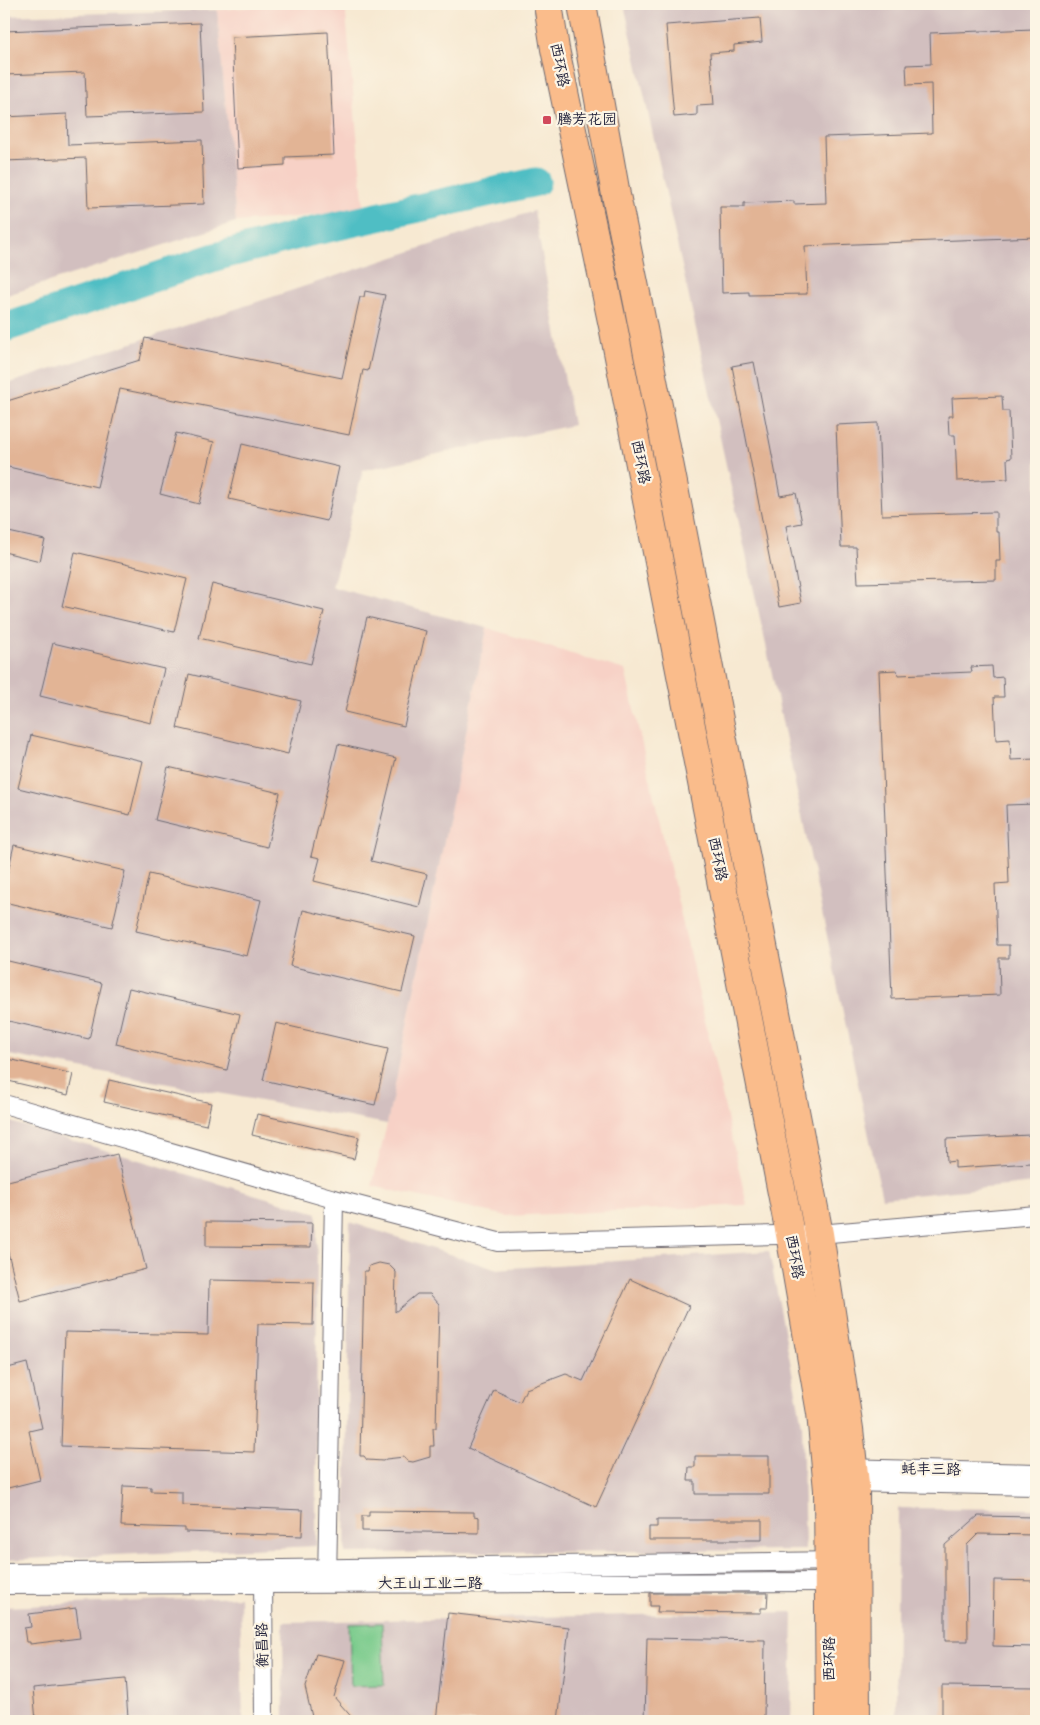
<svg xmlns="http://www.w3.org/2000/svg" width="1040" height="1725" font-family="Kalam,'LXGW WenKai TC',sans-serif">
	<rect width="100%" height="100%" fill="#fcf5e5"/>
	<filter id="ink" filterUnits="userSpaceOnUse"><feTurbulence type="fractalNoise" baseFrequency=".02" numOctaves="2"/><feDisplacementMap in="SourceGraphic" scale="10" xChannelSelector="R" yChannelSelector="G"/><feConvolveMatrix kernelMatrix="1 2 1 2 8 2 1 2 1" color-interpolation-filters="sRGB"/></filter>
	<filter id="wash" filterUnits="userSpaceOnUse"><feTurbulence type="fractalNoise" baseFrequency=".0096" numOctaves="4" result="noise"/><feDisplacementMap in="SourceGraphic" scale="20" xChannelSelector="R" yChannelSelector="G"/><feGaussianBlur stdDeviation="1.12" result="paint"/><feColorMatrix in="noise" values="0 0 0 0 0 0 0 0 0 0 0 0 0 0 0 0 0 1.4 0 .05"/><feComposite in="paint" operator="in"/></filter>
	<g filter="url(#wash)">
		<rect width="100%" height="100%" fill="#f7e9d2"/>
		<!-- built -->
		<g fill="#f7d1c6">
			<polygon points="283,4 345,4 364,211 236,222 217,10"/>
			<polygon points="487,628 625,670 747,1205 507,1216 372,1186 387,1124"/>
		</g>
		<!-- industrial -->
		<g fill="#d2bfbf">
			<polygon points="624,4 1036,4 1036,1183 882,1198 766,645"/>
			<polygon points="217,10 236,222 4,296 4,16"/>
			<polygon points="534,211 573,425 363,470 332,587 487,628 387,1124 4,1054 4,385"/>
			<polygon points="4,1120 317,1213 316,1546 4,1560"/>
			<polygon points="350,1222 495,1269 769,1251 802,1424 805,1550 345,1553"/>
			<polygon points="898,1508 1036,1509 1036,1721 896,1721"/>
			<polygon points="240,1597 243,1721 4,1721 4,1607"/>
			<polygon points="793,1612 791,1721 284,1721 283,1622"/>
		</g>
		<!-- green -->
		<polygon fill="#7acb8c" stroke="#4e7664" points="382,1623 384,1685 351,1686 349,1624"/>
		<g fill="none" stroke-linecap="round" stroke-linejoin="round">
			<!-- river -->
			<polyline stroke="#50bec4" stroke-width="29" points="4,328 215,257 310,232 536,182"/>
		</g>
		<g id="blocks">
			<!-- building -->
			<g fill="#e2b495">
				<polygon points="760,18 762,42 734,45 734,51 710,53 714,105 697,106 697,115 674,117 666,25"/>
				<polygon points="200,23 204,112 87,116 85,72 4,75 4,31"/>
				<polygon points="1034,29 1036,77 1036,237 805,246 807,294 749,295 749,292 722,293 720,207 744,207 744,203 794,201 794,204 826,203 824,137 932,133 931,84 907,85 906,65 931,64 930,33"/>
				<polygon points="328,32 334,155 285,157 285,165 238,168 232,37"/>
				<polygon points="67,114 68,145 202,140 204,204 88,208 86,158 4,161 4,117"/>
				<polygon points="365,291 385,295 368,371 363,370 349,435 120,389 97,487 4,466 4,402 140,360 145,338 342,378 360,297 364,297"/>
				<polygon points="754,362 780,496 796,493 802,523 786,526 801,603 779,607 732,366"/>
				<polygon points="1002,396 1003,411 1009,411 1011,458 1007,459 1008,479 957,481 955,435 949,435 948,416 953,416 952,398"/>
				<polygon points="878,423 882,515 996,512 996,532 999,532 1000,561 996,561 996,580 858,583 856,547 841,547 836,425"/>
				<polygon points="176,433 214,442 199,504 160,494"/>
				<polygon points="242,444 339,467 327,521 229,499"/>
				<polygon points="4,531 45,540 40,561 4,552"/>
				<polygon points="75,552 187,579 174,632 62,606"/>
				<polygon points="212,584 324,611 311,664 199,638"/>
				<polygon points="367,617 426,631 404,726 345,712"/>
				<polygon points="53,643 164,669 151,723 40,696"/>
				<polygon points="992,666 993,678 1003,677 1004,697 994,697 996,740 1010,739 1011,760 1036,759 1036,804 1006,805 1009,883 995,884 997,945 1009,945 1009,958 999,958 1000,995 892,999 879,671 897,670 898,675 972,672 971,667"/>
				<polygon points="189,674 301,701 288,754 177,728"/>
				<polygon points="31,735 143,761 130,815 18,788"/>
				<polygon points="338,744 396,758 371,861 427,874 419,907 314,881 320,858 311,856"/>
				<polygon points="168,767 280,793 267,847 155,820"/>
				<polygon points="14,845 125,871 112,927 4,902 4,889"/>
				<polygon points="149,874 261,900 247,956 136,931"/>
				<polygon points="303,910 415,936 402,992 290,966"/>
				<polygon points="4,960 102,983 89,1039 4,1020"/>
				<polygon points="129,988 240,1014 227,1070 116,1044"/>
				<polygon points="276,1023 388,1049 375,1105 263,1080"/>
				<polygon points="4,1058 73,1074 68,1095 4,1080"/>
				<polygon points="109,1080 211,1103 206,1125 104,1102"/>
				<polygon points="257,1114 359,1137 354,1159 252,1135"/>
				<polygon points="1030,1135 1031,1163 955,1168 955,1161 947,1162 946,1139"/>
				<polygon points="117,1154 146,1269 20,1301 4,1236 4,1182"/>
				<polygon points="206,1222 312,1223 311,1247 206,1246"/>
				<polygon points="379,1263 389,1265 396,1272 395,1312 417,1294 430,1294 439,1304 436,1428 433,1428 434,1446 430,1446 430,1457 413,1462 407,1461 404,1457 386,1459 383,1461 367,1460 364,1456 360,1456 364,1271 368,1271 369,1266"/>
				<polygon points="630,1279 689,1306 596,1507 468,1448 494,1390 520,1402 526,1389 566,1374 583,1381"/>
				<polygon points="209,1280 314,1282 313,1325 258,1324 254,1452 61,1446 65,1332 208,1335"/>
				<polygon points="27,1363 42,1428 29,1431 40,1480 4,1489 4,1369"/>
				<polygon points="695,1456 769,1456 769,1494 695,1494 695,1481 688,1481 689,1467 695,1467"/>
				<polygon points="123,1486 151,1487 151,1491 182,1492 182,1505 303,1510 302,1536 185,1532 185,1528 121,1526"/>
				<polygon points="369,1511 474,1512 474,1516 479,1517 479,1533 362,1531 362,1516 369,1516"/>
				<polygon points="978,1516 1036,1517 1036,1535 978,1534 967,1545 968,1641 945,1641 945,1545"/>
				<polygon points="657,1520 762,1520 762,1540 649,1540 649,1527 657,1527"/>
				<polygon points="994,1580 1036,1581 1036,1647 993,1646"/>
				<polygon points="650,1593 768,1593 767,1608 761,1608 761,1613 657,1612 658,1606 650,1606"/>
				<polygon points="76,1608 80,1638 30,1644 30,1642 26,1642 24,1628 31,1627 29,1614"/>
				<polygon points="448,1613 569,1627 558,1721 436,1721"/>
				<polygon points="647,1638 765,1640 764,1721 645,1721"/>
				<polygon points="316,1654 345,1660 334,1697 355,1721 313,1721 305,1687"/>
				<polygon points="125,1679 128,1717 85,1721 36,1721 33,1688"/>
				<polygon points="942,1686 1036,1687 1036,1721 942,1721"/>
			</g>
		</g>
	</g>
	<g filter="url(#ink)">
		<use href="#blocks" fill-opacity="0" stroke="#6d6870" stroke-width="1"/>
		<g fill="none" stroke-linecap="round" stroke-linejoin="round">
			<defs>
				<g id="street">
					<polyline points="4,1104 334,1199 498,1242 819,1234 1036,1215"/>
					<polyline points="844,1468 1036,1473"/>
					<polyline points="845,1482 1036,1486"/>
					<polyline points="263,1572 264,1721"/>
					<polyline points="4,1573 837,1561"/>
					<polyline points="327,1581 334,1199"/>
					<polyline points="4,1585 838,1582"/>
				</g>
				<g id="primary">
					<polyline points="548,4 555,49 613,326 790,1234 821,1413 828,1490 830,1721"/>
					<polyline points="582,4 616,195 638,303 819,1234 849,1429 855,1484 856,1721"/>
				</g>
			</defs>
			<!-- street casing -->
			<use href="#street" stroke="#6d6870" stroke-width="20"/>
			<!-- primary casing -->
			<use href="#primary" stroke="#6d6870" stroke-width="30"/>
			<!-- street -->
			<use href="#street" stroke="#fff" stroke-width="18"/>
			<!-- primary -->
			<use href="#primary" stroke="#fabc8b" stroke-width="28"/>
		</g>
	</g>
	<!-- markers -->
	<rect fill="#d1495b" stroke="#fcf5e5" stroke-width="2" x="542" y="115" width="10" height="10" rx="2.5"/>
	<g text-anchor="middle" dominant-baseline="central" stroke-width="4.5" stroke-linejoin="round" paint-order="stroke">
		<!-- street labels -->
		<g font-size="15" fill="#22223b" stroke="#fcf5e5">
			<text transform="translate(559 65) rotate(79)">西环路</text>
			<text transform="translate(640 462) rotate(79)">西环路</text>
			<text transform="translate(717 859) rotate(79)">西环路</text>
			<text transform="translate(794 1257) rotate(80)">西环路</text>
			<text transform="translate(931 1470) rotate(1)">蚝丰三路</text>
			<text x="430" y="1584">大王山工业二路</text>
			<text transform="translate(263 1645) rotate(-91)">衡昌路</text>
			<text transform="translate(830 1659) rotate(-90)">西环路</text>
		</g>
		<!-- poi labels -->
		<g font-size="15" fill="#22223b" stroke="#fcf5e5" text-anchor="start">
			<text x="557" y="120">腾芳花园</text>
		</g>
	</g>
	<!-- margin -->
	<rect width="1040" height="1725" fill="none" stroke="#fcf5e5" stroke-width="20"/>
</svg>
